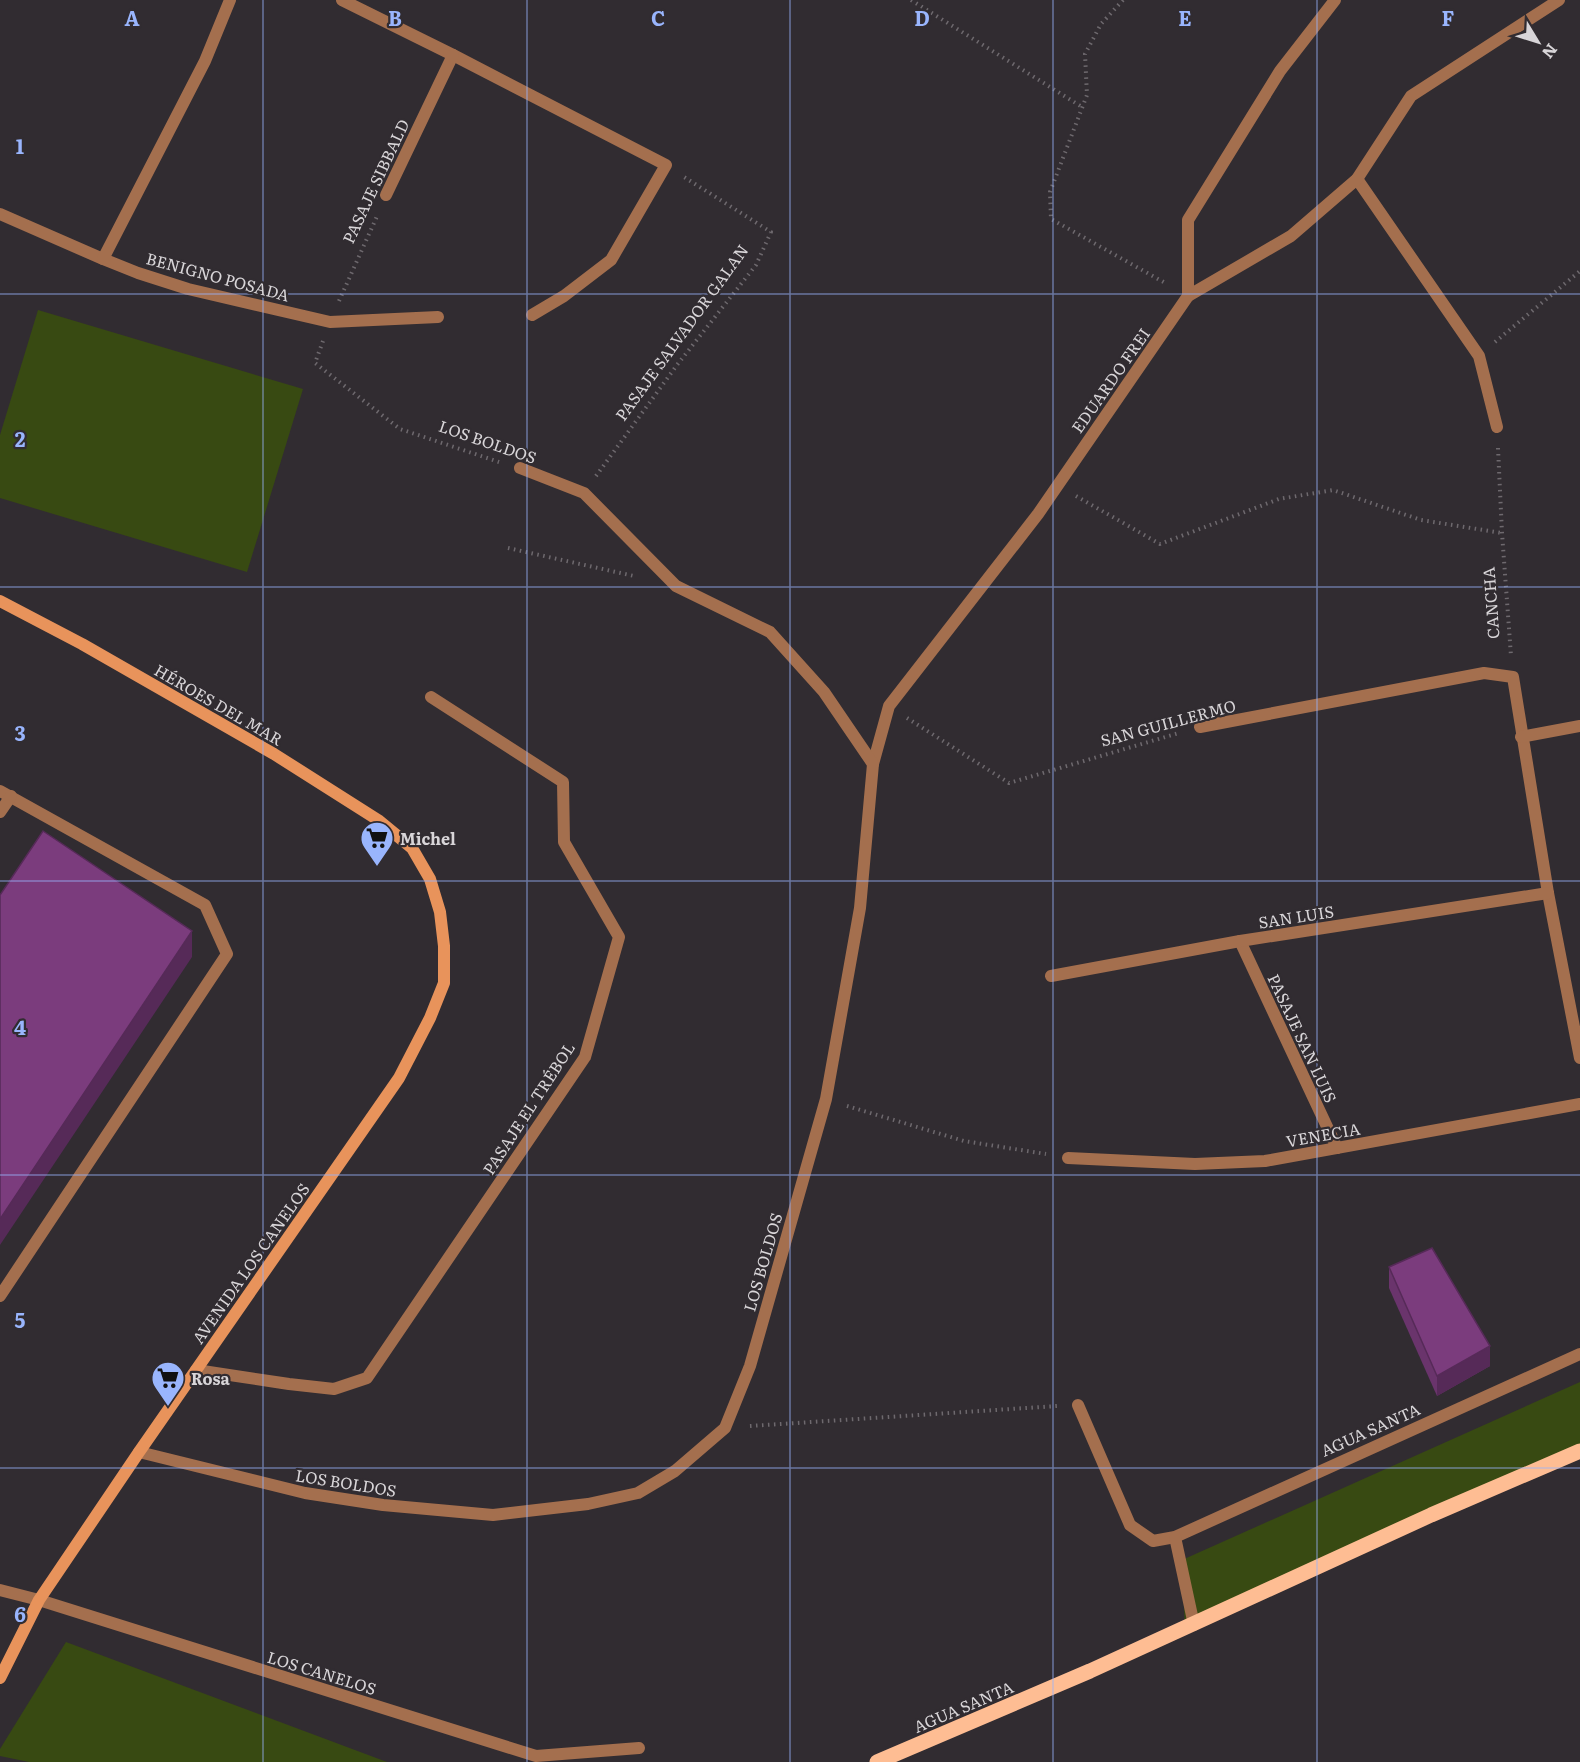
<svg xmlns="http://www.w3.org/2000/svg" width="1580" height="1762" font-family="Literata,serif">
	<rect width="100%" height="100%" fill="#312c31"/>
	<!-- green -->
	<g fill="#384a12">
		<polygon points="38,310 303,389 247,572 0,498 0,435"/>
		<polygon points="1580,1382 1580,1451 1185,1632 1182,1560"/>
		<polygon points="66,1642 387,1762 29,1762 0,1756 0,1749"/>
	</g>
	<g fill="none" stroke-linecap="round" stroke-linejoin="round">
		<!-- path -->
		<g stroke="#6e696e" stroke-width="4" stroke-dasharray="1.5 4.5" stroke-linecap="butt">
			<polyline points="911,0 1082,107"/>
			<polyline points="1123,0 1101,24 1085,54 1087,95 1050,192 1051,219 1167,284"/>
			<polyline points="339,301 378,214"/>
			<polyline points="323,341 315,363 400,429 499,462"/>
			<polyline points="1495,342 1580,271"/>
			<polyline points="1498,448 1502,533 1511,656"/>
			<polyline points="596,476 677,365 756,265 771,232 684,177"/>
			<polyline points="1076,496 1160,544 1279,499 1333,490 1421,520 1502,533"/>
			<polyline points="508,548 634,576"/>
			<polyline points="907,718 1009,783 1179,733"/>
			<polyline points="847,1106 964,1141 1046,1154"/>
			<polyline points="750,1426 1057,1406"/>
		</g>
		<!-- lane -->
		<g stroke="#a46f4e" stroke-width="12">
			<polyline points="0,791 205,905 227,954 0,1296"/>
			<polyline points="0,812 11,796"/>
		</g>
		<!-- street -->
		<g stroke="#a46f4e" stroke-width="12">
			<polyline points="342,0 453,55 666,165 611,260 564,296 532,315"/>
			<polyline points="1357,179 1479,356 1497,427"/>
			<polyline points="386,195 453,55"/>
			<polyline points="0,214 103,259 138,273 188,289 330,322 438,317"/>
			<polyline points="103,259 205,61 230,0"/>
			<polyline points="1188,296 1291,236 1357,179 1411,96 1559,0"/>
			<polyline points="1200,727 1484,673 1513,677 1548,893 1580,1058"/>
			<polyline points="1521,737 1580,726"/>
			<polyline points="873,764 889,706 1038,514 1188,296 1188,220 1280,71 1335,0"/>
			<polyline points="1240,941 1337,1148"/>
			<polyline points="1051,976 1240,941 1548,893"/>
			<polyline points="1068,1158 1195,1164 1265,1161 1580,1104"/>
			<polyline points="196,1370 289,1384 334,1389 367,1378 585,1057 619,937 564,842 563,782 431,697"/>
			<polyline points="1078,1405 1130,1525 1153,1541 1175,1537 1580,1354"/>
			<polyline points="139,1452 305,1493 383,1505 493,1515 588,1504 638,1493 675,1471 725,1428 750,1366 826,1099 860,908 873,764 824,692 770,632 676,586 584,493 520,468"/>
			<polyline points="1175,1537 1194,1625"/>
			<polyline points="0,1590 39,1600 536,1756 639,1748"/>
		</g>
		<!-- secondary -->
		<polyline stroke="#e8935b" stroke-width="12" points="0,601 82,644 274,754 378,820 412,848 430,879 440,912 444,946 444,983 430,1018 399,1078 139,1452 39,1600 0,1678"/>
		<!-- primary -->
		<polyline stroke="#febd93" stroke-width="15" points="877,1762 1090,1671 1431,1515 1580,1451"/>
	</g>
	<!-- wall -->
	<polygon fill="#6a346c" points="1389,1267 1490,1366 1437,1396 1389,1288"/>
	<!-- shaded-wall -->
	<g fill="#562a58">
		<polygon points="192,931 192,957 0,1245 0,1219"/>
		<polygon points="1490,1346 1490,1366 1437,1396 1437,1376"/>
	</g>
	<!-- building -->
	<g fill="#7b3c7d" stroke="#562a58" stroke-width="1.5">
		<polygon points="43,831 192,931 0,1219 0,895"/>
		<polygon points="1432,1248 1490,1346 1437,1376 1389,1267"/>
	</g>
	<!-- grid -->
	<path fill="none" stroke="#99b5fd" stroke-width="1.5" stroke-opacity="0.55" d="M 263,0 L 263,1762M 527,0 L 527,1762M 790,0 L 790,1762M 1053,0 L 1053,1762M 1317,0 L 1317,1762M 0,294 L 1580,294M 0,587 L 1580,587M 0,881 L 1580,881M 0,1175 L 1580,1175M 0,1468 L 1580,1468"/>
	<!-- icons -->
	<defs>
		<symbol id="supermarket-pin" viewBox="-11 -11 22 30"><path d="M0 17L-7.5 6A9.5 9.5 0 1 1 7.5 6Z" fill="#99b5fd" stroke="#312c31"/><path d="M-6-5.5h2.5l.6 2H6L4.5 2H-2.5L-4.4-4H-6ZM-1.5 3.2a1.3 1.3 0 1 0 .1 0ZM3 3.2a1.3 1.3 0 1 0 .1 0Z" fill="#111"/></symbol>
	</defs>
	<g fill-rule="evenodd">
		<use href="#supermarket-pin" x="358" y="819" width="38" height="52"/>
		<use href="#supermarket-pin" x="149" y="1359" width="38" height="52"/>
	</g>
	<g text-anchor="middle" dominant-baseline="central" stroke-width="4.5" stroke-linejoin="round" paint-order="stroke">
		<!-- street labels -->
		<g font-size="16" fill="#d8d5d8" stroke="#312c31">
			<text transform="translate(375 181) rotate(-65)">PASAJE SIBBALD</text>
			<text transform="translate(218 276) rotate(15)">BENIGNO POSADA</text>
			<text transform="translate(681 332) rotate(-54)">PASAJE SALVADOR GALAN</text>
			<text transform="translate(1110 380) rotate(-55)">EDUARDO FREI</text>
			<text transform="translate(488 441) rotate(19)">LOS BOLDOS</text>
			<text transform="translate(1490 603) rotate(-94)">CANCHA</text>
			<text transform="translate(219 704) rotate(30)">HÉROES DEL MAR</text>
			<text transform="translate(1168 722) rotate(-15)">SAN GUILLERMO</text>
			<text transform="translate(1296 916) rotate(-9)">SAN LUIS</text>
			<text transform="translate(1303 1038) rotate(65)">PASAJE SAN LUIS</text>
			<text transform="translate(528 1108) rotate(-57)">PASAJE EL TRÉBOL</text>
			<text transform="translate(1323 1134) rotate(-10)">VENECIA</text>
			<text transform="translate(762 1262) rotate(-74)">LOS BOLDOS</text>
			<text transform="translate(250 1263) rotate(-55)">AVENIDA LOS CANELOS</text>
			<text transform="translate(1370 1429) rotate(-24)">AGUA SANTA</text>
			<text transform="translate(346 1482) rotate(9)">LOS BOLDOS</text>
			<text transform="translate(322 1672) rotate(17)">LOS CANELOS</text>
			<text transform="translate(963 1706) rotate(-23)">AGUA SANTA</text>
		</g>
		<!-- poi labels -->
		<g font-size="16" font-weight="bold" fill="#d8d5d8" stroke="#312c31" text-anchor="start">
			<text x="400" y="838">Michel</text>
			<text x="191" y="1378">Rosa</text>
		</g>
	</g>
	<g font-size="20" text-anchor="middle" font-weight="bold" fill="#99b5fd" stroke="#312c31" stroke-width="4.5" stroke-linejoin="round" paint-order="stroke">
		<text x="132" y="26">A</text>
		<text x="395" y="26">B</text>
		<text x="658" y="26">C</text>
		<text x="922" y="26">D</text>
		<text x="1185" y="26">E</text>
		<text x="1448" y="26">F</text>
		<text x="20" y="154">1</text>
		<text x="20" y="447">2</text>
		<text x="20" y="741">3</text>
		<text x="20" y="1035">4</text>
		<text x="20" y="1328">5</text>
		<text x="20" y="1622">6</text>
	</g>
	<!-- north arrow -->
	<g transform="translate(1538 42) rotate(128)" stroke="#312c31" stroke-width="4.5" paint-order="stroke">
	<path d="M0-4.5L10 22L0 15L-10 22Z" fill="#d8d5d8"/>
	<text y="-9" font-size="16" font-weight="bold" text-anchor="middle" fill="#d8d5d8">N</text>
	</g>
</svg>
